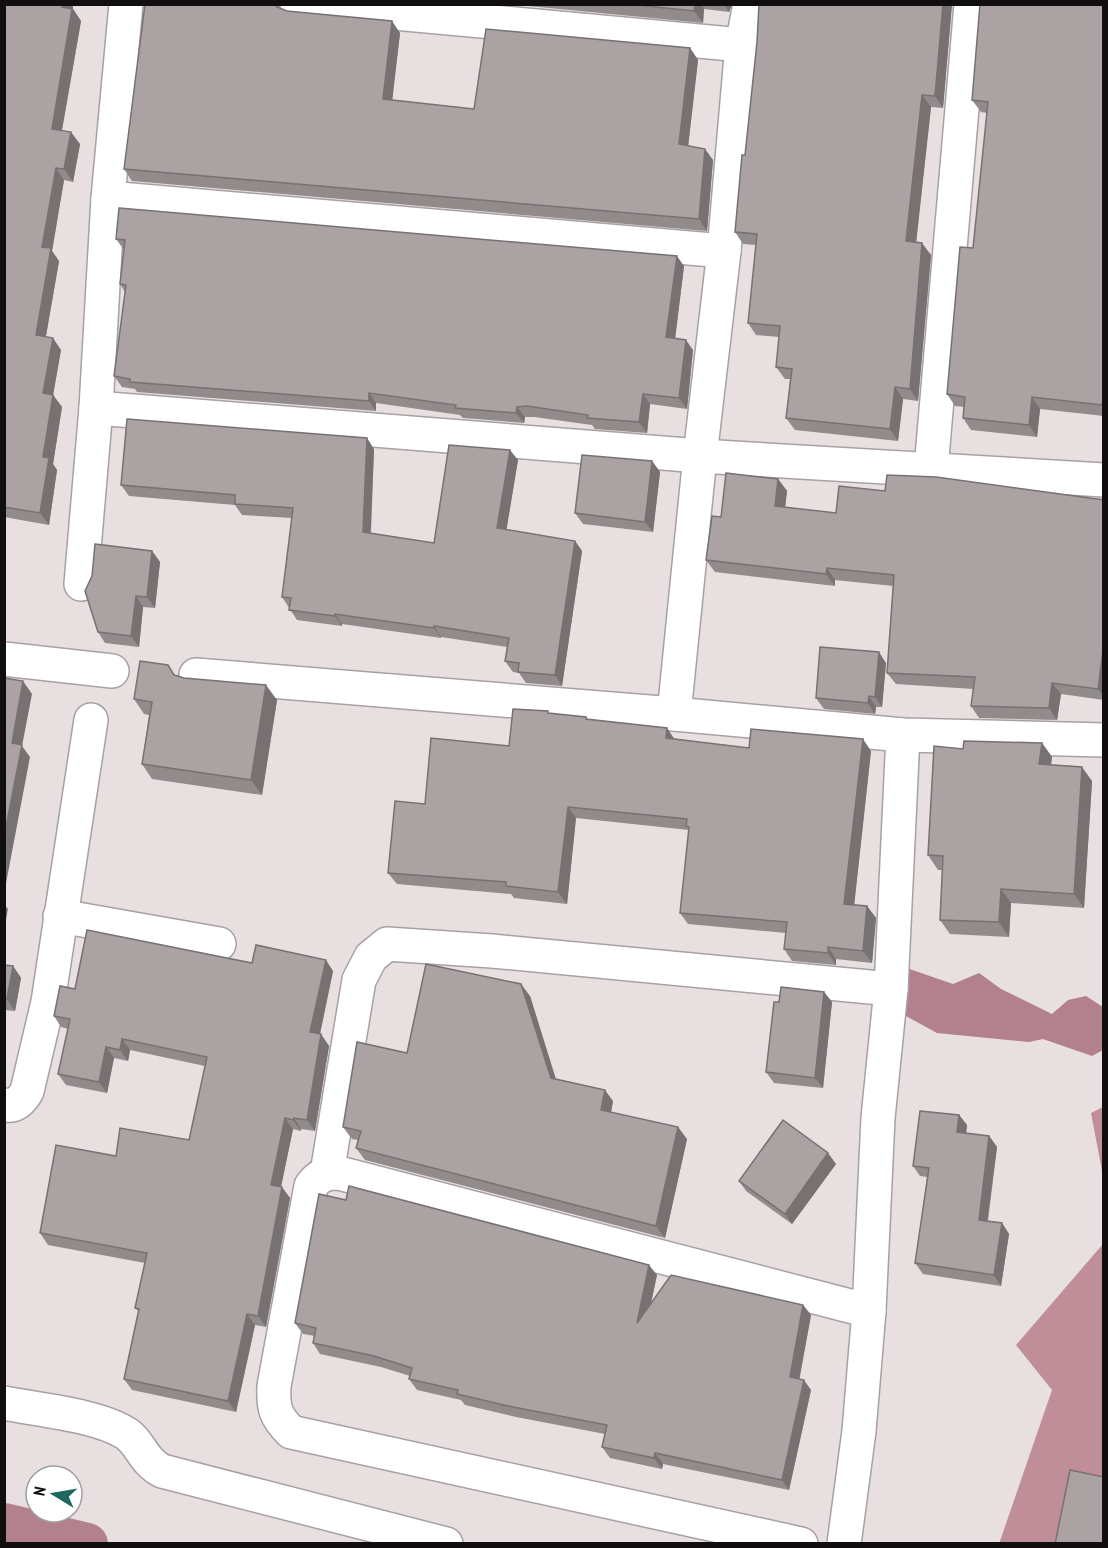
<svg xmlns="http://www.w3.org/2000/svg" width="1108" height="1548" font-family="'PT Sans Narrow',sans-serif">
	<rect width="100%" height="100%" fill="#e8dfe1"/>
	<!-- forest -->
	<g fill="#bf8e99">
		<polygon points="1103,1107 1103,1176 1091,1113"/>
		<polygon points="1103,1244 1103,1543 999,1544 1052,1390 1016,1345"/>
	</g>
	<!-- water -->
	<polygon fill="#b2818d" points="898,965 953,984 979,973 1001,989 1052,1014 1068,1000 1086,996 1103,1007 1103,1050 1092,1056 1043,1039 1029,1042 937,1033 906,1016"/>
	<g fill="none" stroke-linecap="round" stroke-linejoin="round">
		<!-- canal -->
		<polyline stroke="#b2818d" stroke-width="42" points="4,1524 87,1544"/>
		<defs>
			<g id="minor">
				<polyline points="297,4 742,45"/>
				<polyline points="108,198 724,251"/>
				<polyline points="96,408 700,456 1104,480"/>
				<polyline points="931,469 971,4"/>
				<polyline points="81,584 96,408 108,198 126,4"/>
				<polyline points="4,659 112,671"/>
				<polyline points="196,675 674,714 903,735 1104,740"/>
				<polyline points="674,714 700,456 724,251 742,45 750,4"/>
				<polyline points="60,916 219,944"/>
				<path d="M 4,1105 C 16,1107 22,1100 27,1091 L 48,1002 L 91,720"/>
				<polyline points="327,1173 359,980 371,957 387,944 492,951 891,989"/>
				<path d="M 4,1403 C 39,1410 98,1415 127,1434 C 141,1444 143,1461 162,1471 L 446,1544"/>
				<path d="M 801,1544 L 291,1432 C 275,1416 273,1408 274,1386 L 311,1186 C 319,1175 326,1173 339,1173 L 869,1311"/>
				<polyline points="844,1544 859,1431 869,1311 878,1118 891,989 903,735"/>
			</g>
		</defs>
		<!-- minor casing -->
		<use href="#minor" stroke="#a8a0a1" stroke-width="36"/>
		<!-- minor -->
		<use href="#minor" stroke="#fff" stroke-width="33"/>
	</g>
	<!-- wall -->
	<g fill="#928b8c">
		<polygon points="4,4 73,4 73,9 81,21 62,130 80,144 73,182 64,180 52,251 59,261 46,336 61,350 53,395 62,407 53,464 57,470 49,525 4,517"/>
		<polygon points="145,4 279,4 279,8 287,11 400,33 392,100 474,109 690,48 698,60 688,146 713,160 707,231 132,181 124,169"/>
		<polygon points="507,4 732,4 729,12 704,9 703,23"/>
		<polygon points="759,4 952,4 943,108 931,107 916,242 931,255 918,401 903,399 898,441 795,430 786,418 790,379 785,379 776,367 779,337 756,335 748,323 756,245 743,244 735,232 745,155 757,42"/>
		<polygon points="1104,4 1104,416 1040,409 1037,437 971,430 963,418 964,407 955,406 947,394 973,248 987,113 981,112 972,100"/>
		<polygon points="116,239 684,266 675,338 693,350 687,409 650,404 647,433 595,429 592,425 534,417 525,417 524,423 463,418 460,415 376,403 376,411 137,392 135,389 122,387 114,376 125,292 120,284 124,250"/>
		<polygon points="374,449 371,534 434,543 518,460 506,530 575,541 582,551 562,686 526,683 519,673 513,672 505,661 507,647 441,637 441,638 342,624 342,626 297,620 282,597 292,518 242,515 235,505 129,496 121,485"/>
		<polygon points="652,461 660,472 653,532 583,524 575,513"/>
		<polygon points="778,479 787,491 785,507 836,513 885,491 1104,500 1104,700 1061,694 1057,720 979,718 971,706 973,689 896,684 887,673 893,586 835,580 835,586 715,572 706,560 721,517"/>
		<polygon points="152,551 160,562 155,608 143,607 139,647 105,643 98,632"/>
		<polygon points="886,663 882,707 876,707 875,714 824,709 816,698"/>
		<polygon points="175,675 184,678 277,700 262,795 152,779 142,764 149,715 144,714 134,699"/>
		<polygon points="550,713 586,717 588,719 675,739 749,748 871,751 854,905 867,906 876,918 872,963 836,959 836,965 792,961 784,949 786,933 688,924 680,913 689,830 576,818 567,904 514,898 511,894 397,884 388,873 425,804 509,746"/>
		<polygon points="1042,743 1052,757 1051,765 1092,781 1084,908 1011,903 1009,937 950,934 940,920 943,870 938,870 928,855 963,749"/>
		<polygon points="252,963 333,971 320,1034 329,1046 315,1131 301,1129 301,1131 293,1129 281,1187 290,1198 266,1327 255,1325 236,1412 132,1390 124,1379 139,1312 135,1308 145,1263 48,1245 40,1233 116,1156 189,1140 205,1066 130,1050 128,1061 114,1058 107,1093 66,1085 58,1074 68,1029 61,1027 54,1016 75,989"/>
		<polygon points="4,965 13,966 21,978 15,1011 4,1010"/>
		<polygon points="824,992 832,1002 823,1088 774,1083 766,1072 779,1002"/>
		<polygon points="530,996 556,1079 613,1101 611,1112 687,1139 665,1238 365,1160 356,1148 358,1140 352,1139 343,1127 407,1053"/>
		<polygon points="959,1115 967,1125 966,1133 989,1136 997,1147 988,1221 1002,1223 1009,1234 1001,1286 923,1274 915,1263 927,1177 920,1176 913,1166"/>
		<polygon points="836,1164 792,1224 746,1191 739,1181"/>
		<polygon points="657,1275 651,1304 803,1305 811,1315 799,1379 811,1390 789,1490 663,1464 662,1469 610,1458 602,1447 605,1434 516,1417 465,1405 461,1400 417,1390 409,1379 410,1376 381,1367 320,1354 313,1343 315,1336 303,1334 295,1323"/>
	</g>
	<!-- shaded-wall -->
	<g fill="#777172">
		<polygon points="63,4 73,4 73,9 81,21 60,141 52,129"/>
		<polygon points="695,4 702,4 704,9 703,23 694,11"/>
		<polygon points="724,4 732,4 729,12"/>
		<polygon points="943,4 952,4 943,108 935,96"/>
		<polygon points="392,21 400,33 391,111 383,99"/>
		<polygon points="690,48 698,60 687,156 679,144"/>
		<polygon points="922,95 931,107 915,253 906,241"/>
		<polygon points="71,132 80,144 73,182 64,169"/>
		<polygon points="705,149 713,160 707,231 699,219"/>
		<polygon points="56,168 64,180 52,251 59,261 44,347 36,335 42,247"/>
		<polygon points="922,243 931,255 918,401 910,389"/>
		<polygon points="677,256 684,266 674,348 666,337"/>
		<polygon points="53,338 61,350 53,395 62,407 53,464 57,470 49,525 40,513 43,457 43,393"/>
		<polygon points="686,340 693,350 687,409 679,398"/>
		<polygon points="895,387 903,399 898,441 890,429"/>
		<polygon points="369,393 376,403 376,411 369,401"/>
		<polygon points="643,394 650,404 647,433 639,422"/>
		<polygon points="1032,397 1040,409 1037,437 1029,425"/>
		<polygon points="517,407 525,417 524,423 516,413"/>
		<polygon points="367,438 374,449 370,543 363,532"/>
		<polygon points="510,450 518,460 505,539 497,528"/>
		<polygon points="652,461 660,472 653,532 645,522"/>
		<polygon points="778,479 787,491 784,518 775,506"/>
		<polygon points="575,541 582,551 562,686 555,675"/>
		<polygon points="152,551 160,562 155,608 147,597"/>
		<polygon points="827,568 835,580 835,586 826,574"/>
		<polygon points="136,596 143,607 139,647 131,636"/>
		<polygon points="335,614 342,624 342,626 335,616"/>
		<polygon points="434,626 441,637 441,638 434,628"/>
		<polygon points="1104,643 1104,697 1098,689"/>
		<polygon points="879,652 886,663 882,707 875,697"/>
		<polygon points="23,681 32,694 22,746 30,757 4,894 4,837 12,743"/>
		<polygon points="1052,683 1061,694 1057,720 1049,708"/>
		<polygon points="266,685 277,700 262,795 251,780"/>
		<polygon points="869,696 876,707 875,714 868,703"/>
		<polygon points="667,728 675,740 666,738"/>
		<polygon points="863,739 871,751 853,916 844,904"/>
		<polygon points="1042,743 1052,757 1049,778 1039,764"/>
		<polygon points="1082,767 1092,781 1084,908 1074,894"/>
		<polygon points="568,807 576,818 567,904 558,892"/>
		<polygon points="1001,889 1011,903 1009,937 999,922"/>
		<polygon points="4,904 8,909 4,931"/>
		<polygon points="867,906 876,918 872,963 863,951"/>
		<polygon points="828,947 836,959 836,965 828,953"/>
		<polygon points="326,960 333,971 318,1043 310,1032"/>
		<polygon points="13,966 21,978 15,1011 7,999"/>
		<polygon points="521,984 530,996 559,1090 551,1078"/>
		<polygon points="824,992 832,1002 823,1088 815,1078"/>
		<polygon points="321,1034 329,1046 315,1131 307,1120"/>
		<polygon points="122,1039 130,1050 128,1061 120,1050"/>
		<polygon points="106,1047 114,1058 107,1093 99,1082"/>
		<polygon points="605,1090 613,1101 609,1122 601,1110"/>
		<polygon points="959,1115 967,1125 965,1143 957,1132"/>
		<polygon points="285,1118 293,1129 279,1196 271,1185"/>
		<polygon points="294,1118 301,1129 301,1131 293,1120"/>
		<polygon points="678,1127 687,1139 665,1238 656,1226"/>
		<polygon points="989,1136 997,1147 986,1230 979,1220"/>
		<polygon points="828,1153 836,1164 792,1224 785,1214"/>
		<polygon points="282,1187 290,1198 266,1327 258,1316"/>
		<polygon points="1002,1223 1009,1234 1001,1286 994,1275"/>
		<polygon points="649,1265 657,1275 644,1333 637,1323"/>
		<polygon points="803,1305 811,1315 798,1387 790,1377"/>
		<polygon points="247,1314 255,1325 236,1412 228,1401"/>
		<polygon points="804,1380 811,1390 789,1490 782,1480"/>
		<polygon points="655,1453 663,1464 662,1469 654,1458"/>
	</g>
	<!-- building -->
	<g fill="#aaa2a3" stroke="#777172" stroke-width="1.5">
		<polygon points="4,4 63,4 62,7 72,9 52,129 71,132 64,169 56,168 42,247 51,248 36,335 53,338 43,393 53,395 43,457 49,458 40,513 4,507"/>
		<polygon points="145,4 275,4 277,7 287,11 392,21 383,99 474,109 486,29 690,48 679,144 705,149 699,219 124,169"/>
		<polygon points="627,4 695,4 694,11"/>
		<polygon points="759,4 943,4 935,96 922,95 906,241 922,243 910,389 895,387 890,429 786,418 792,369 776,367 780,326 748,323 757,234 735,232 742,155 745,155 757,42"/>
		<polygon points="980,4 1104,4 1104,393 1102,405 1032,397 1029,425 963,418 965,397 947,394 960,247 973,248 988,102 972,100"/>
		<polygon points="119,208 677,256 666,337 686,340 679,398 643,394 639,422 587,418 588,415 527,406 517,407 516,413 455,408 456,405 369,393 369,401 130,382 130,379 114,376 126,285 120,284 125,240 116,239"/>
		<polygon points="127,419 367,438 363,532 434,543 449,445 510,450 497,528 575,541 555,675 518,672 519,663 505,661 509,638 434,626 434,628 335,614 335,616 289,610 291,598 282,597 293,508 235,504 235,495 121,485"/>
		<polygon points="582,455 652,461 645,522 575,513"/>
		<polygon points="726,473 778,479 775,506 836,513 839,486 885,491 887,475 936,477 1104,500 1104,643 1098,689 1052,683 1049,708 971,706 975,677 887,673 894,575 827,568 826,574 706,560 712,516 721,517"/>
		<polygon points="95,544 152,551 147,597 136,596 131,636 98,632 85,591 92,576"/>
		<polygon points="820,647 879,652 875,697 869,696 868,703 816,698"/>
		<polygon points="140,661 168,665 174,675 184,678 266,685 251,780 142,764 152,702 134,699"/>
		<polygon points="4,678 23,681 12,743 22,745 4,837"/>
		<polygon points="513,709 548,711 548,713 586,717 586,719 667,728 666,738 749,748 751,729 863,739 844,904 867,906 863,951 828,947 828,953 784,949 787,922 680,913 689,827 686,826 687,819 568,807 558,892 506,886 506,882 388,873 395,801 425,804 431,738 509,746"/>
		<polygon points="964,741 1042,743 1039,764 1082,767 1074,894 1001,889 999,922 940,920 943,856 928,855 934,746 963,749"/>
		<polygon points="87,930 252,963 256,945 326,960 310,1032 321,1034 307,1120 294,1118 293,1120 285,1118 271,1185 282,1187 258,1316 247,1314 228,1401 124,1379 139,1309 135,1308 147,1253 40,1233 56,1145 116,1156 120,1128 189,1140 207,1057 122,1039 120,1050 106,1047 99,1082 58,1074 70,1019 54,1016 60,986 75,989"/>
		<polygon points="426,964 521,984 551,1078 605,1090 601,1110 678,1127 656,1226 356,1148 361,1131 343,1127 357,1042 407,1053"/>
		<polygon points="4,965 13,966 7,999 4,999"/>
		<polygon points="781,987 824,992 815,1078 766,1072 774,1002 779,1002"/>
		<polygon points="920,1111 959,1115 957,1132 989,1136 979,1220 1002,1223 994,1275 915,1263 929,1168 913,1166"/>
		<polygon points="783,1120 828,1153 785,1214 739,1181"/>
		<polygon points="349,1186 649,1265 637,1323 671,1275 803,1305 790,1377 804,1380 782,1480 655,1453 654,1458 602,1447 607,1425 508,1406 457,1394 458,1390 409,1379 412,1368 374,1356 313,1343 316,1328 295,1323 319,1194 346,1200"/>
		<polygon points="1070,1470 1104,1477 1104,1544 1055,1544"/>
	</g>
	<!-- border -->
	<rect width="1108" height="1548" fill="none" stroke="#110e0f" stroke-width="12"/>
	<!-- north arrow -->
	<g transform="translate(54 1494) rotate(281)"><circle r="28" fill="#ffffff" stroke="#a09f9f" stroke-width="1.5"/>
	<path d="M0-4.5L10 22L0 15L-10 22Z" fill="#1e675e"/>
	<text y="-9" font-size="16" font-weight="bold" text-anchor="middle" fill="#110e0f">N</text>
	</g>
</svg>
